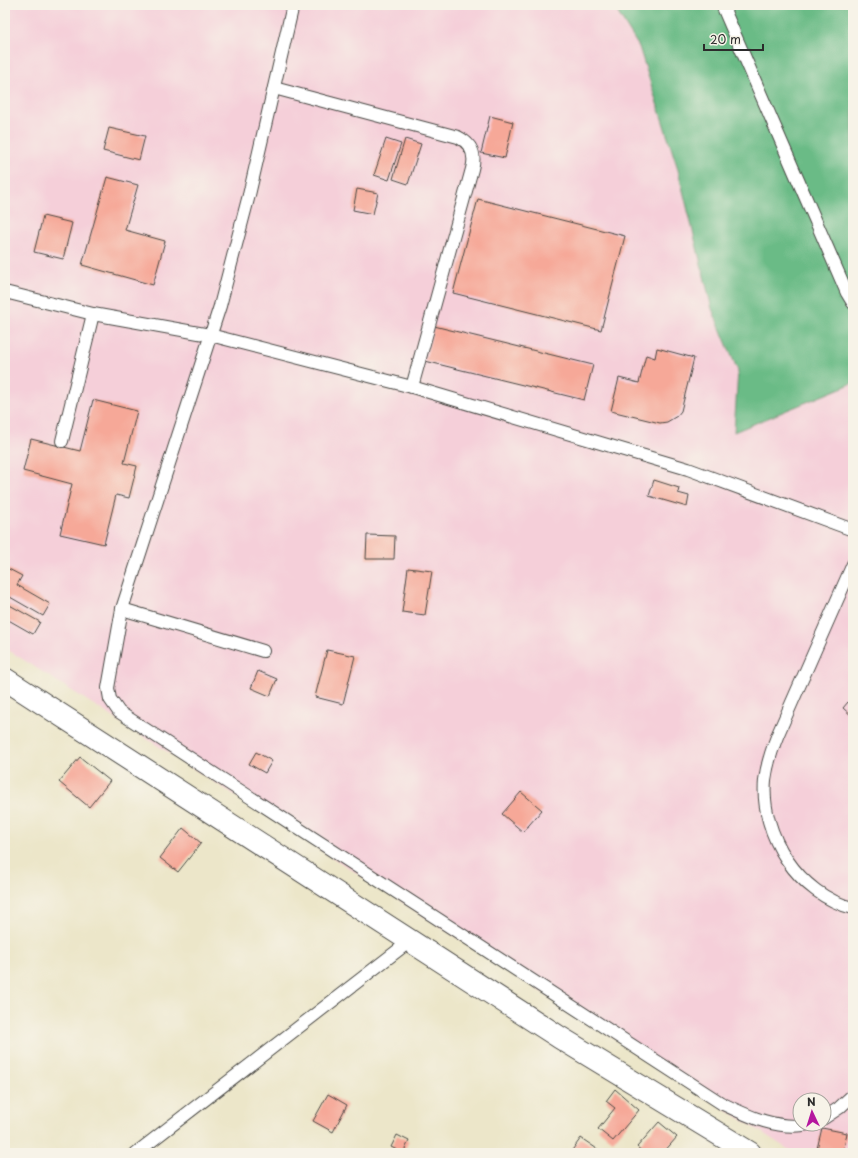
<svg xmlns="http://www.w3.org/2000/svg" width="858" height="1158" font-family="'Playpen Sans',sans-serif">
	<rect width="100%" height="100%" fill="#f7f3e8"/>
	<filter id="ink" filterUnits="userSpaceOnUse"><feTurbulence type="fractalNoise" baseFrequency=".025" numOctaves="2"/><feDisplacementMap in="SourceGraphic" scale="8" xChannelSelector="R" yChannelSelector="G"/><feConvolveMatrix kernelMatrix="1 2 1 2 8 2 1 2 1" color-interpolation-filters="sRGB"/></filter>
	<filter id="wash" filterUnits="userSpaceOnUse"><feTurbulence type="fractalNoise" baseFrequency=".012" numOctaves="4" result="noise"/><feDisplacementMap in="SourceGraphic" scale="16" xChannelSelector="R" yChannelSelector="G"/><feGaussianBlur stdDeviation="0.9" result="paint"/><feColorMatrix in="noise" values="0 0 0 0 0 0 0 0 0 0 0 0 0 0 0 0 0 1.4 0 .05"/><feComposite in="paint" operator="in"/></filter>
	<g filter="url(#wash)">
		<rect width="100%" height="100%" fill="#ece6c9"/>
		<!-- built -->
		<path fill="#f5cfd9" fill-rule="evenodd" d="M 5,5 L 613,5 L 639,47 L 677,166 L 712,309 L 738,371 L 734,431 L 853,383 L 853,1153 L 794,1153 L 5,648 ZM 800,1100 L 824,1100 L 824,1124 L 800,1124 Z"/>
		<!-- forest -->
		<polygon fill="#6bbb86" stroke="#4b7358" points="613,5 853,5 853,383 734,432 738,371 712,309 677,166 639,47"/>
		<g id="blocks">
			<!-- building -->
			<g fill="#f6a898">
				<polygon points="490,116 513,122 505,158 481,153"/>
				<polygon points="109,128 145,136 139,160 103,151"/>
				<polygon points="386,139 401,144 389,180 374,175"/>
				<polygon points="405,139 421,144 408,184 393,179"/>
				<polygon points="107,177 138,185 125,230 165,241 153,285 82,265"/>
				<polygon points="357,189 378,193 373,214 353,210"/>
				<polygon points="478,199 625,236 601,330 453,293"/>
				<polygon points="43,216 72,223 63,259 34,252"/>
				<polygon points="434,326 593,365 584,400 425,361"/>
				<polygon points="657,348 694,358 681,411 677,416 667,422 660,423 611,411 619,378 639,383 646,355 655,358"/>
				<polygon points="93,400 137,411 124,463 137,466 129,498 116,495 104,544 60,534 72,484 23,471 31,439 80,451"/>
				<polygon points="654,480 679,488 678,493 689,496 687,507 649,496"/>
				<polygon points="367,535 395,536 394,559 366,559"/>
				<polygon points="5,567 22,576 17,585 50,604 43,616 10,597 6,603 40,622 33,634 5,618"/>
				<polygon points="408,568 432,571 425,615 402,612"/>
				<polygon points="327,650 355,656 343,704 315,697"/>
				<polygon points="258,671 277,679 270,696 251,688"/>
				<polygon points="853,696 853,717 843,708"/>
				<polygon points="256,752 272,761 265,773 249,764"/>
				<polygon points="80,757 110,781 89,807 59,782"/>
				<polygon points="521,792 542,810 523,832 502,814"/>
				<polygon points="183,828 201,843 178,872 160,858"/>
				<polygon points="615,1089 639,1110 613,1141 598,1129 615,1108 606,1101"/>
				<polygon points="328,1094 347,1105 333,1132 313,1121"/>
				<polygon points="659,1122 677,1137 663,1153 644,1153 637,1147"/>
				<polygon points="822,1128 847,1133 843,1153 816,1153"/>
				<polygon points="397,1135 409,1141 403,1153 391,1147"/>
				<polygon points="581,1138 603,1153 570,1153"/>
			</g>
		</g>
	</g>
	<g filter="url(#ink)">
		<use href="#blocks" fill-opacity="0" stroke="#484743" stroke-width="1"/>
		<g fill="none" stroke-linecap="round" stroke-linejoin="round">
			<defs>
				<g id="service">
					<path d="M 293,5 L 249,195 L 220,306 L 122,609 L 108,688 L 110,699 L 119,712 L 721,1103 C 748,1116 778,1131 809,1124"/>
					<polyline points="722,5 847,293 853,303"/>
					<path d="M 274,88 L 458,137 C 472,144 476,155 472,169 L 412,387"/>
					<polyline points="5,292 93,314 210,335 412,387 688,469 853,530"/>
					<polyline points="62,441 93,314"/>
					<path d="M 853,564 L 778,734 C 772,749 767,764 765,780 C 760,835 799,895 853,908"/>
					<polyline points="122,609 263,651"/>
					<polyline points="824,1118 839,1108 853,1095"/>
					<polyline points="136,1153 410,941"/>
				</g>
				<polyline id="minor" points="5,679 559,1037 750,1153"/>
			</defs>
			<!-- service casing -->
			<use href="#service" stroke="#484743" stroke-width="14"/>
			<!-- minor casing -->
			<use href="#minor" stroke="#484743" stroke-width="24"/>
			<!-- service -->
			<use href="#service" stroke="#fff" stroke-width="12"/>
			<!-- minor -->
			<use href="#minor" stroke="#fff" stroke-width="22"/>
		</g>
	</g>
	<!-- margin -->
	<rect width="858" height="1158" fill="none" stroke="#f7f3e8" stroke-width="20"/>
	<!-- north arrow -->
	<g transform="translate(812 1112) rotate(356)"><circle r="19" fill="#f7f3e8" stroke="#a5a39c"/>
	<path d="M0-3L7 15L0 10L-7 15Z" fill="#b5179e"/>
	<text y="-6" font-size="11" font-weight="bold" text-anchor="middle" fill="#2b2b2b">N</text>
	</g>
	<!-- scale -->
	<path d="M704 44v6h59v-6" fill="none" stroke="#2b2b2b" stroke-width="2"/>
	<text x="710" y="44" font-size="12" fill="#2b2b2b" stroke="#f7f3e8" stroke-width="3" paint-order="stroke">20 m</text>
</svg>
